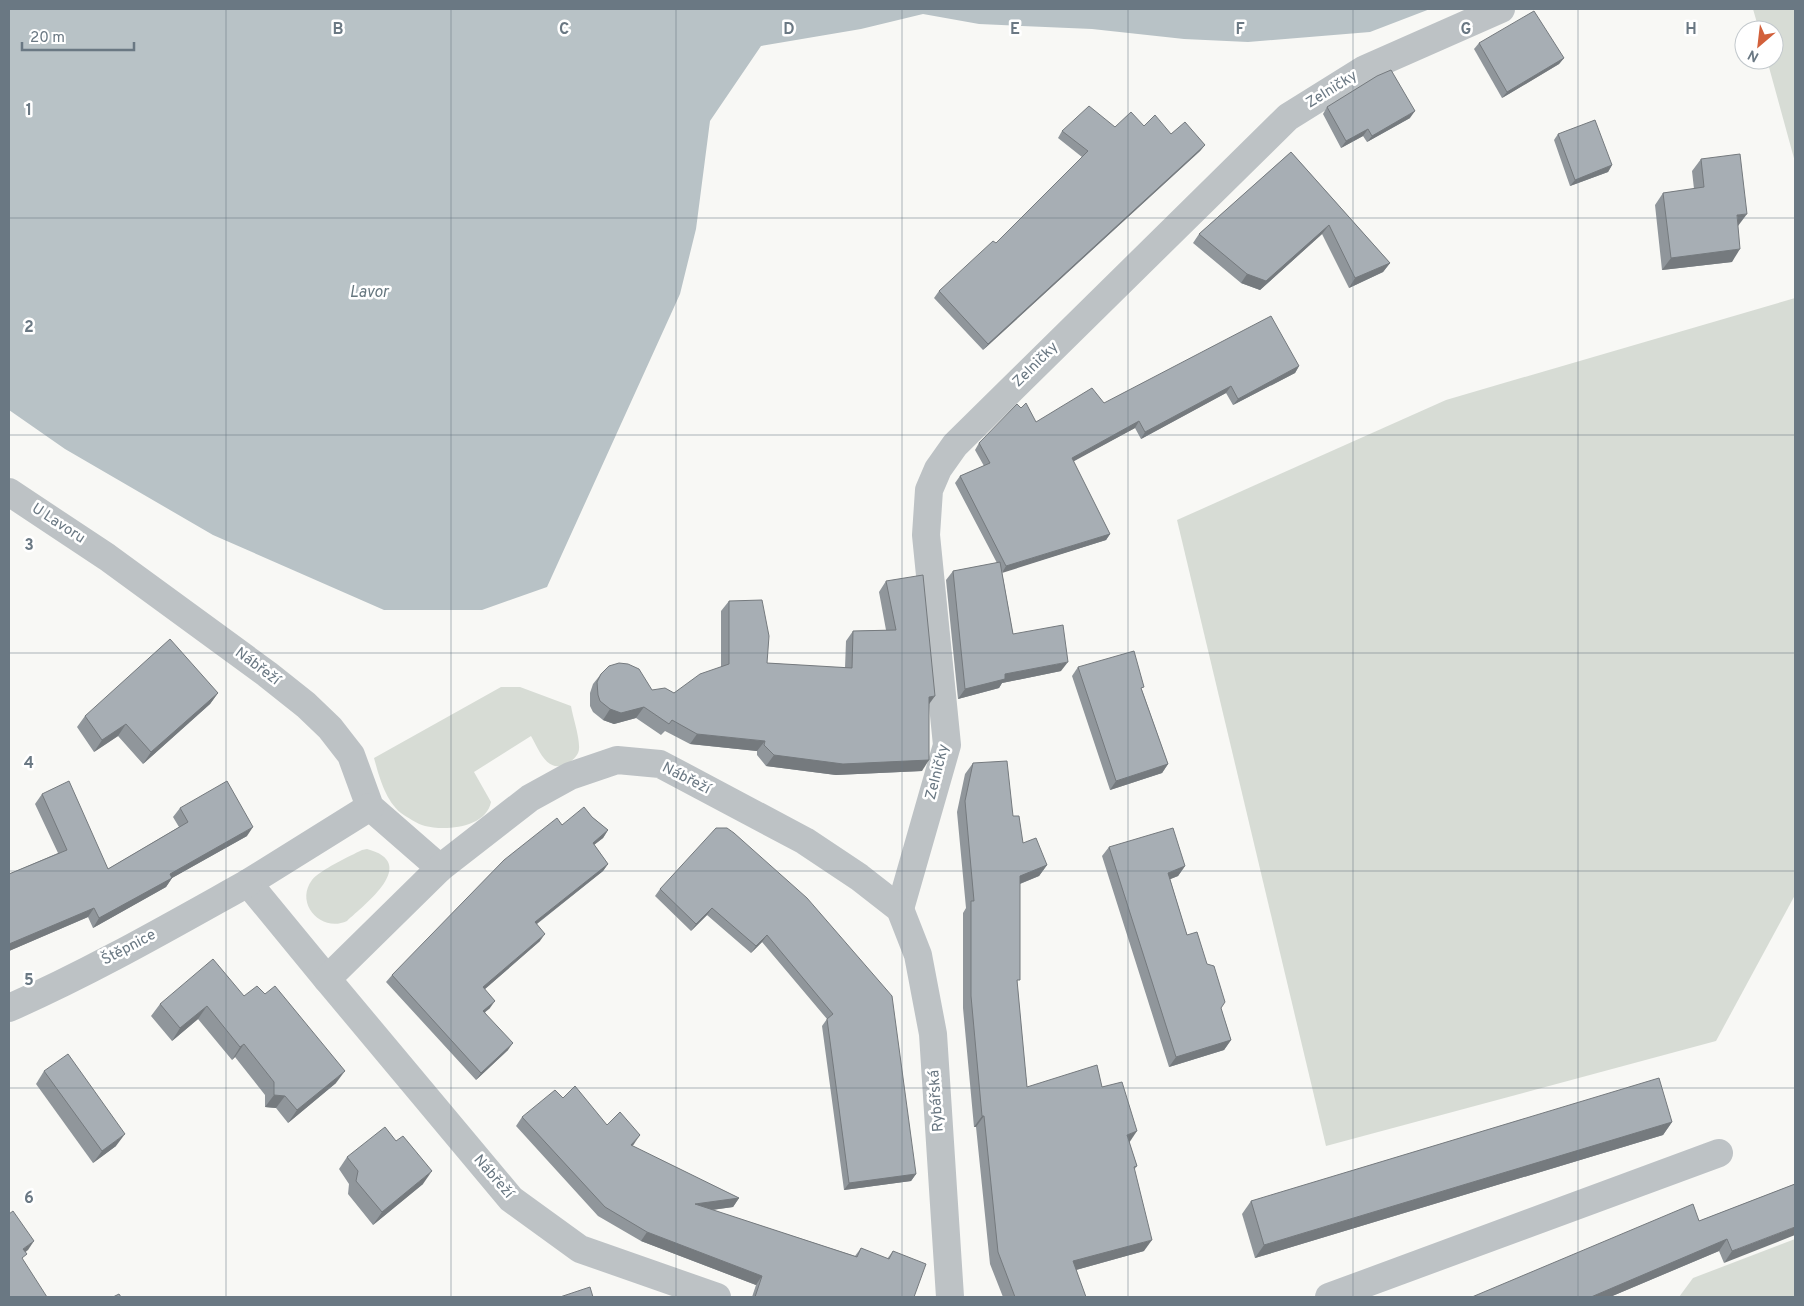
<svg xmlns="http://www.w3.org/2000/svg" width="1804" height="1306" font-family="Overpass,sans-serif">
	<rect width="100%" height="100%" fill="#f8f8f5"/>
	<!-- green -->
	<g fill="#d7dcd5">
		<polygon points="1753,9 1795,9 1795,162 1767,60 1774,60 1774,30 1759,30"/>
		<polygon points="1795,298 1795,895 1716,1041 1326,1146 1177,520 1446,400"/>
		<path d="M 501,687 L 520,687 L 571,706 C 573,718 580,738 579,749 C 579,754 574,759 570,762 C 548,776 540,752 531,736 L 474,772 L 491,802 C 486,828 445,831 425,826 C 417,824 407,817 401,813 C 385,800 379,776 374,758 Z"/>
		<path d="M 367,849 C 420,863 365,904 347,921 C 322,933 294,904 312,880 C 320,870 350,856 362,850 Z"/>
		<polygon points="1795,1239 1795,1297 1679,1297 1693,1278"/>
	</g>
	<!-- water -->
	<polygon fill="#b8c2c6" points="9,9 1430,9 1370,32 1248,42 1184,39 1092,29 979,24 923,14 861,29 761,46 710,121 696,229 680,294 547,587 482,610 384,610 213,535 65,449 9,410"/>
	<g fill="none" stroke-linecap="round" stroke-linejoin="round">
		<!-- minor -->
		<g stroke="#bdc2c5" stroke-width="28">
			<polyline points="9,492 107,557 267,674 306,705 330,728 351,755 370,807 440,868"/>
			<polyline points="900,909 947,745 926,535 929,490 938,469 955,445 1288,117 1365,69 1501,9"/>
			<polyline points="327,979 248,883 370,807"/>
			<path d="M 9,1008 C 91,972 169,927 248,883"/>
			<polyline points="717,1297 580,1249 511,1199 327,979 440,868 530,798 570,776 617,760 660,764 805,841 859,877 900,909 918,955 933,1034 950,1297"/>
			<polyline points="1329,1297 1719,1153"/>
		</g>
	</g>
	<!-- wall -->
	<g fill="#90969b">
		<polygon points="1479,43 1564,58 1559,64 1502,98 1474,49"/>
		<polygon points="1327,107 1410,118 1367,142 1363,136 1341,148 1323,114"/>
		<polygon points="1144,126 1205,145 1200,151 983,350 934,298 939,291 996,243 1082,157 1058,138 1062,131 1115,127"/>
		<polygon points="1558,134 1612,165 1608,172 1570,186 1554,140"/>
		<polygon points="1291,152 1390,263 1383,272 1349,288 1322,234 1260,290 1241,283 1193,243 1199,234"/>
		<polygon points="1701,159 1738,226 1732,262 1662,270 1655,205 1663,193 1694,189 1692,171"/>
		<polygon points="1299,366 1295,373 1233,405 1226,393 1141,439 1135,428 1073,461 1110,534 1106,540 1002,572 1013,634 1061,671 1002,683 999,688 958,699 946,580 953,571 997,563 955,483 960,476 984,466 975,450 979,443 1036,422 1104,403"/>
		<polygon points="886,581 929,704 922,771 836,775 766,766 757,755 757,751 690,744 665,731 661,735 636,718 614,724 603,720 593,712 590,706 590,693 593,684 601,674 652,690 674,693 721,667 721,611 729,601 767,663 845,668 846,641 853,631 886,630 879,592"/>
		<polygon points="1078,667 1142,690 1168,764 1162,773 1110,790 1072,676"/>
		<polygon points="218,693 210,704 143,764 118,736 94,752 77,727 85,716"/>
		<polygon points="973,763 1013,816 1023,843 1047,865 1039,876 1020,884 1017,985 1027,1087 1102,1087 1129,1142 1137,1166 1134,1170 1144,1251 1076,1270 1086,1297 1003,1297 990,1264 976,1127 974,1127 963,1008 963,913 966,908 957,812 965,774"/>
		<polygon points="42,794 108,869 179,827 173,817 180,808 247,836 172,878 166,887 93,928 88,917 9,951 9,874 58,853 35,804"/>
		<polygon points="592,817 608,830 603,838 594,845 608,864 603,871 537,924 540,941 485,989 490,1008 485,1012 508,1050 476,1080 386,982 392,975 562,825"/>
		<polygon points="1109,847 1185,866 1178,876 1170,879 1187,935 1221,1008 1231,1040 1224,1050 1169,1067 1102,856"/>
		<polygon points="660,889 807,898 916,1174 911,1181 844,1190 822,1026 827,1019 762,942 751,953 707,915 691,931 655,896"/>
		<polygon points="244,996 336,1083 288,1123 276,1108 265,1107 265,1095 235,1057 232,1060 198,1019 172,1041 151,1016 160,1004"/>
		<polygon points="44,1071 116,1146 93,1163 36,1084"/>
		<polygon points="563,1098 607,1125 634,1144 632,1146 739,1198 733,1207 712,1210 855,1256 861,1248 887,1259 893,1251 914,1297 752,1297 756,1285 641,1241 598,1216 516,1126 522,1117"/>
		<polygon points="1672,1122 1663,1135 1255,1258 1242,1214 1251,1201"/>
		<polygon points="347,1157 423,1184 373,1225 348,1194 349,1184 339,1169"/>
		<polygon points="1795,1184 1724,1263 1719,1251 1610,1297 1472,1297 1699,1221"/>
	</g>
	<!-- shaded-wall -->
	<g fill="#757a7e">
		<polygon points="1564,58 1559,64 1502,98 1507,92"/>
		<polygon points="1415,111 1410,118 1367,142 1372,136"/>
		<polygon points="1368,129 1363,136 1341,148 1346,141"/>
		<polygon points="1205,145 1200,151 983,350 988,344"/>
		<polygon points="1612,165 1608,172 1570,186 1575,180"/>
		<polygon points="1747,214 1738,226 1737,215"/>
		<polygon points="1329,225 1322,234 1260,290 1241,283 1247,274"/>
		<polygon points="1740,249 1732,262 1662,270 1671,258"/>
		<polygon points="1390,263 1383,272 1349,288 1355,278"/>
		<polygon points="1299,366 1295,373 1233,405 1238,399"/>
		<polygon points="1231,386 1226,393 1141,439 1145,432"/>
		<polygon points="1139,421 1135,428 1067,465 1072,458"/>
		<polygon points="1110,534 1106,540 1002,573 1006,566"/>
		<polygon points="1068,662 1061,671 1002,683 999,688 958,699 965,689 1005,674"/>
		<polygon points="218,693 210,704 143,764 151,752"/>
		<polygon points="935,696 927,707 929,697"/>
		<polygon points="644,707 636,718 614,724 603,720 610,709"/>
		<polygon points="126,724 118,736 94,752 102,740"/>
		<polygon points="697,734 765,741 757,751 690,744"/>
		<polygon points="774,755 929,760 922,771 836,775 766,766"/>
		<polygon points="1168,764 1162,773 1110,790 1116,781"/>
		<polygon points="253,827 247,836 172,878 166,887 93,928 99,918 170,874"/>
		<polygon points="608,830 603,838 587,850 593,843"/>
		<polygon points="608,864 603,871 530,929 535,922"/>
		<polygon points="1047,865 1039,876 1012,887 1020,876"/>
		<polygon points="1185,866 1178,876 1161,883 1168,873"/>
		<polygon points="94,908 88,917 9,951 9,944"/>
		<polygon points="712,908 707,915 691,931 696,924"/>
		<polygon points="545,934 540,941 478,995 483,987"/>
		<polygon points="767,935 762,942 751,953 756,946"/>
		<polygon points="495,1001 490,1008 478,1018 483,1011"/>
		<polygon points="207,1006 198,1019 172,1041 180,1028"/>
		<polygon points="1231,1040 1224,1050 1169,1067 1176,1057"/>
		<polygon points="513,1043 508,1050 476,1080 481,1073"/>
		<polygon points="244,1044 235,1057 232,1060 240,1047"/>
		<polygon points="345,1071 336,1083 288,1123 297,1110"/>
		<polygon points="274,1095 285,1096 276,1108 265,1107"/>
		<polygon points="982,1116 984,1116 976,1127 974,1127"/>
		<polygon points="1672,1122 1663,1135 1255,1258 1264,1245"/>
		<polygon points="1137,1131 1129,1143 1127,1135"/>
		<polygon points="125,1134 116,1146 93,1163 102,1151"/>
		<polygon points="640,1135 634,1144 624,1154 631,1145"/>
		<polygon points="432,1171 423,1184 373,1225 382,1212"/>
		<polygon points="916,1174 911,1181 844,1190 849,1183"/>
		<polygon points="739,1198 733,1207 689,1213 695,1204"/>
		<polygon points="1795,1227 1795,1235 1724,1263 1732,1251"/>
		<polygon points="647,1232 762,1276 756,1285 641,1241"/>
		<polygon points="1727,1239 1719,1251 1610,1297 1591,1297"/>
		<polygon points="1152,1240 1144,1251 1065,1273 1073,1261"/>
		<polygon points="34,1241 28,1250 17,1259 23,1249"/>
	</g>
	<!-- building -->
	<g fill="#a7aeb4" stroke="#757a7e">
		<polygon points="1534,11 1564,58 1507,92 1479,43"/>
		<polygon points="1391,70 1415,111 1372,136 1368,129 1346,141 1327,107 1377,76"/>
		<polygon points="1089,106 1115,127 1131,112 1144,126 1155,115 1171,134 1185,122 1205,145 988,344 939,291 993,241 996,243 1088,151 1062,131"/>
		<polygon points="1595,120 1612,165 1575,180 1558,134"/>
		<polygon points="1291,152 1390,263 1355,278 1329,225 1266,281 1247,274 1199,234"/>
		<polygon points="1740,154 1747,214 1737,215 1740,249 1671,258 1663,193 1704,187 1701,159"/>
		<polygon points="1271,316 1299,366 1238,399 1231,386 1145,432 1139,421 1072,458 1110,534 1006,566 960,476 990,463 979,443 1017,404 1021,408 1026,403 1036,422 1092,388 1104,403"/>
		<polygon points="1000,562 1013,634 1063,625 1068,662 1005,674 1005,679 965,689 953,571"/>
		<polygon points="923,575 935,696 929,697 929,760 843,764 774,755 764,745 765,741 697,734 672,720 669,724 644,707 621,713 610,709 600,701 598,695 597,682 601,674 609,666 619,663 628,664 639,669 652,690 665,688 674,693 700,674 729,664 729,601 762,600 769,636 767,663 852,668 853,631 896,630 886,581"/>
		<polygon points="170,639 218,693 151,752 126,724 102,740 85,716"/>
		<polygon points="1134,651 1144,687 1141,688 1168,764 1116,781 1078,667"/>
		<polygon points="1007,761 1013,816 1019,816 1023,843 1036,838 1047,865 1020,876 1020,980 1017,980 1027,1087 1097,1065 1102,1087 1122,1082 1137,1131 1127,1135 1137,1166 1134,1167 1152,1240 1073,1261 1086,1297 1015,1297 998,1252 984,1116 982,1116 971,996 971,901 974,901 965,801 973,763"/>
		<polygon points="69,781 108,869 188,822 180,808 227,781 253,827 170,874 172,878 99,918 94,908 9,944 9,874 67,850 42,794"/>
		<polygon points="584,807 592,817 608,830 593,843 608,864 535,922 545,934 483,987 495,1001 483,1011 513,1043 481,1073 392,975 504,860 557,818 562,825"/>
		<polygon points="716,828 727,828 734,833 807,898 892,996 916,1174 849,1183 827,1019 833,1014 767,935 756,946 712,908 696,924 660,889"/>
		<polygon points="1173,828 1185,866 1168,873 1187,935 1197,932 1207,964 1214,966 1225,1002 1221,1008 1231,1040 1176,1057 1109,847"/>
		<polygon points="213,959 244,996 257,986 265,994 275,986 345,1071 297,1110 285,1096 274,1095 274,1082 244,1044 240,1047 207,1006 180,1028 160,1004"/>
		<polygon points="68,1054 125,1134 102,1151 44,1071"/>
		<polygon points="1659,1078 1672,1122 1264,1245 1251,1201"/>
		<polygon points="575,1086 607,1125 620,1112 640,1135 631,1145 739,1198 695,1204 857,1257 861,1248 889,1259 893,1251 926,1264 914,1297 755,1297 762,1276 647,1232 605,1207 522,1117 555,1090 563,1098"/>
		<polygon points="385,1127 396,1141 403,1136 432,1171 382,1212 356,1181 358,1171 347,1157"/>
		<polygon points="1795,1184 1795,1227 1732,1251 1727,1239 1591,1297 1472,1297 1693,1204 1699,1221"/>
		<polygon points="13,1211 34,1241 23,1249 27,1254 22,1258 47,1297 9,1297 9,1214"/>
		<polygon points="590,1287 593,1297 560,1297"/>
		<polygon points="119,1294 121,1297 113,1297"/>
	</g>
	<!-- grid -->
	<path fill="none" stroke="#6a7883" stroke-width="1" stroke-opacity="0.55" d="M 226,9 L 226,1297M 451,9 L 451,1297M 676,9 L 676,1297M 902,9 L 902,1297M 1128,9 L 1128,1297M 1353,9 L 1353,1297M 1578,9 L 1578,1297M 9,218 L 1795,218M 9,435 L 1795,435M 9,653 L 1795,653M 9,871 L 1795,871M 9,1088 L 1795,1088"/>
	<g text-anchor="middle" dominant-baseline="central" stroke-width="5" stroke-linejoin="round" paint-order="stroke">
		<!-- street labels -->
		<g font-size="15" fill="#6a7883" stroke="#fff">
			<text transform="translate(1332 90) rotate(-32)">Zelničky</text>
			<text transform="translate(1036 365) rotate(-45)">Zelničky</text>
			<text transform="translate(58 524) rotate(33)">U Lavoru</text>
			<text transform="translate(257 667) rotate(37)">Nábřeží</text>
			<text transform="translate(938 772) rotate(-76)">Zelničky</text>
			<text transform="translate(686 779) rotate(27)">Nábřeží</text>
			<text transform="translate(129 948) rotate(-28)">Štěpnice</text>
			<text transform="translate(937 1101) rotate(-94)">Rybářská</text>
			<text transform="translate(493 1177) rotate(49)">Nábřeží</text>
		</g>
		<!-- water labels -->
		<g font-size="16" font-style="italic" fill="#66777f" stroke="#fff">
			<text x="369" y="293">Lavor</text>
		</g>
	</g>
	<g font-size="16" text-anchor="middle" font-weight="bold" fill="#6a7883" stroke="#fff" stroke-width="5" stroke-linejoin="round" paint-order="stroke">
		<text x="338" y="34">B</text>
		<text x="564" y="34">C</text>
		<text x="789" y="34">D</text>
		<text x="1015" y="34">E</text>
		<text x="1240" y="34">F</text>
		<text x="1466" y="34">G</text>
		<text x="1691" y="34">H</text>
		<text x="29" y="115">1</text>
		<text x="29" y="332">2</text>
		<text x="29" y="550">3</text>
		<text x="29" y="768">4</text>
		<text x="29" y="985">5</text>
		<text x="29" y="1203">6</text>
	</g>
	<!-- border -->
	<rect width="1804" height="1306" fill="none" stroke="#6a7883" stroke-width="20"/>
	<!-- north arrow -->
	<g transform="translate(1759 45) rotate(208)"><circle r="24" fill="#ffffff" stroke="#c3c9cd"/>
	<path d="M0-4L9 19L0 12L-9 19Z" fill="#d2603b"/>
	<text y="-8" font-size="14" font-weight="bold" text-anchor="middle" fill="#6a7883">N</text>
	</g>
	<!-- scale -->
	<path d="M22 42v8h112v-8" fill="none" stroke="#6a7883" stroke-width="2.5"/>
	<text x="30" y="42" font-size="15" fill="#6a7883" stroke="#ffffff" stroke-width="4" paint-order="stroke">20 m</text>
</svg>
